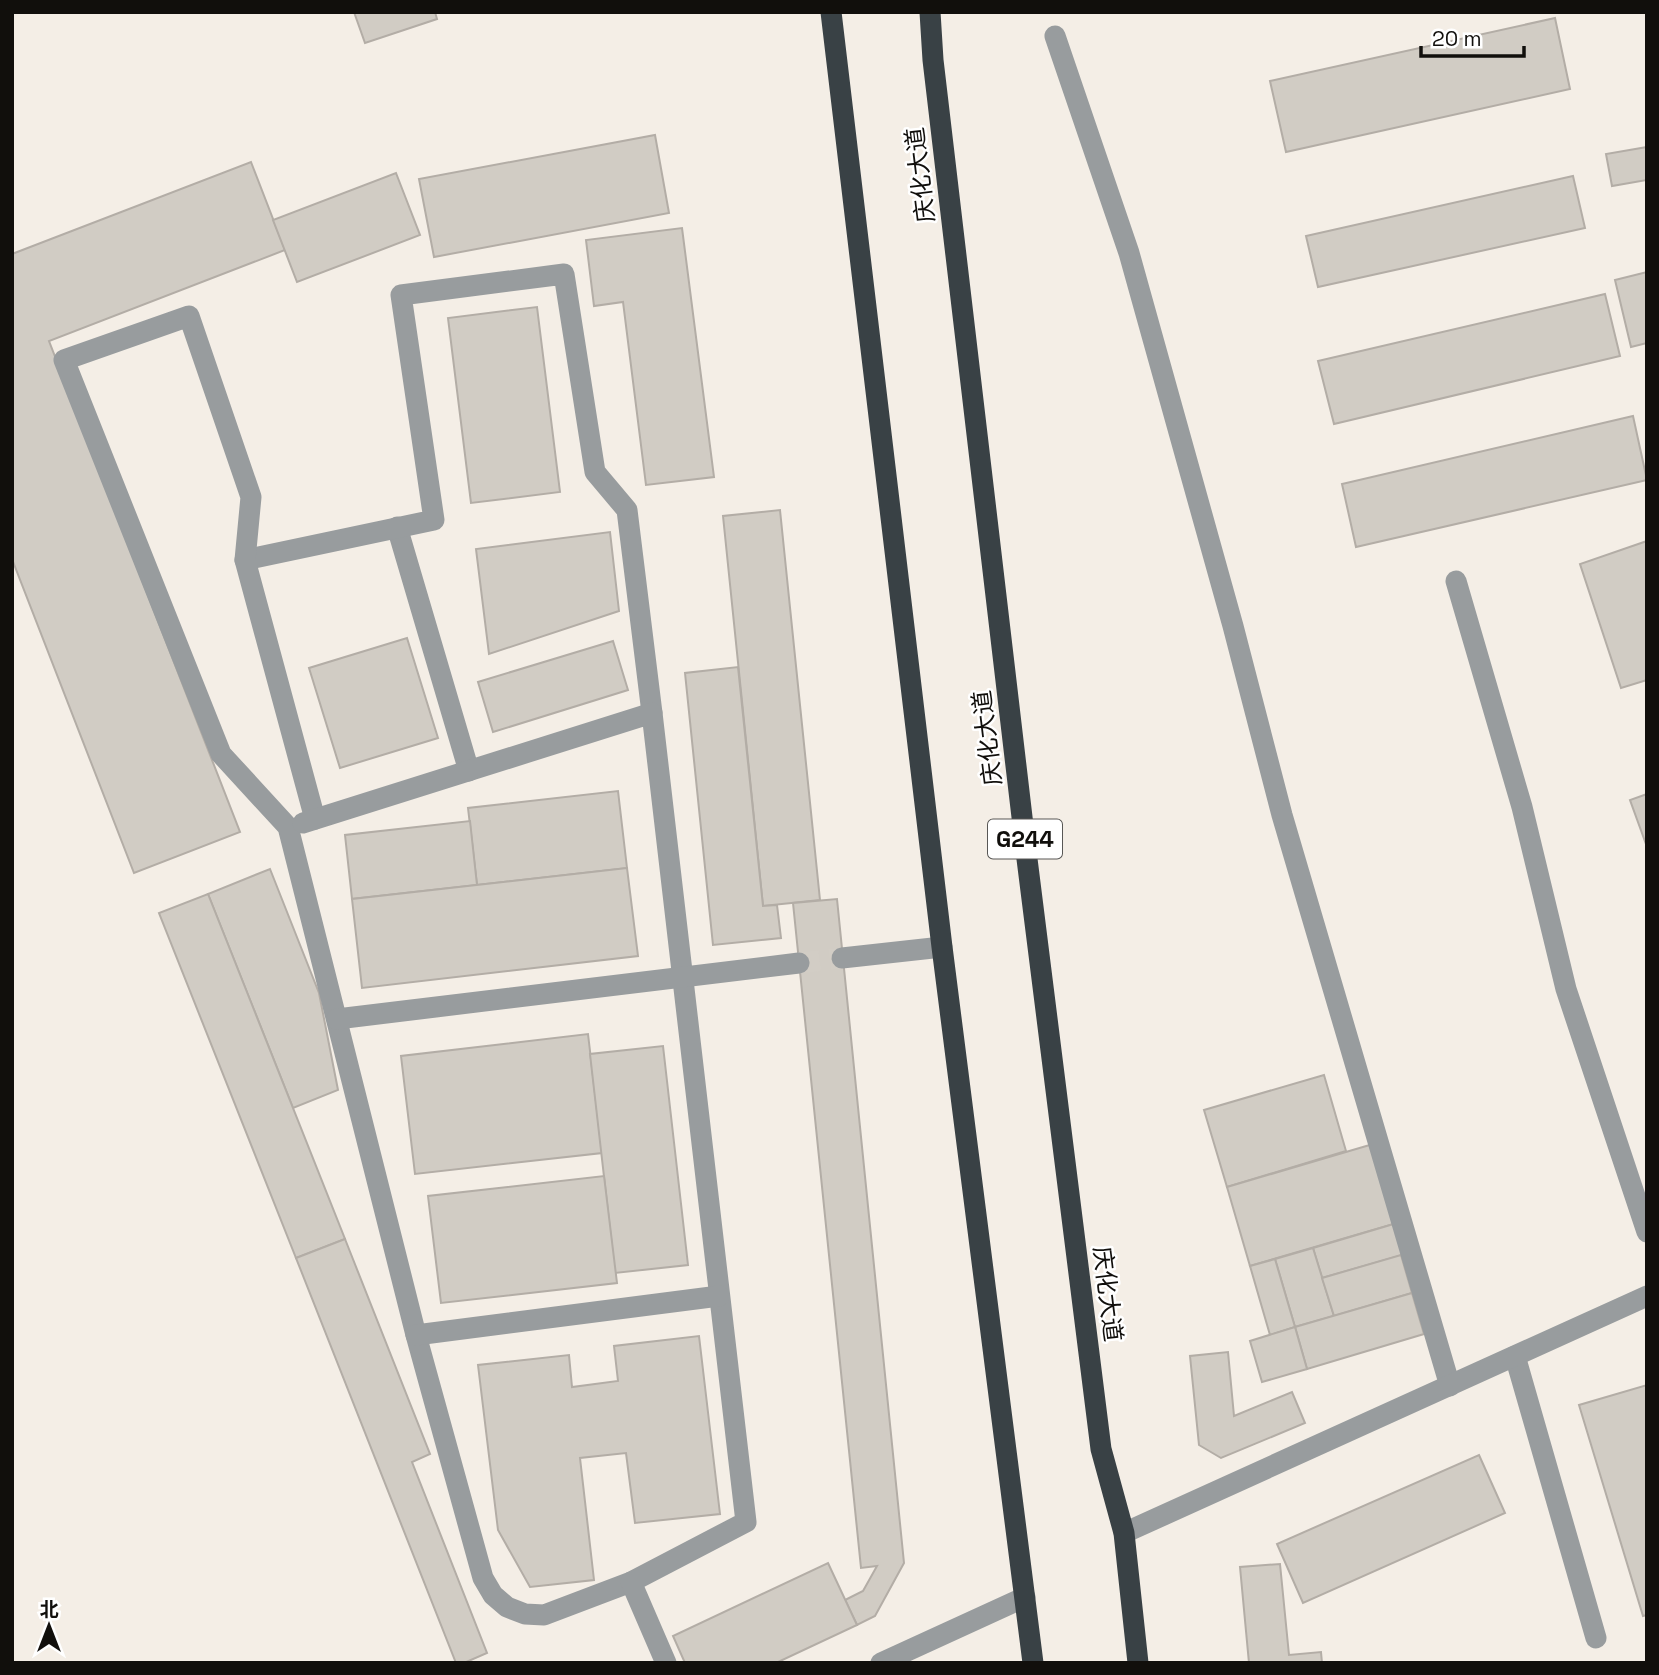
<svg xmlns="http://www.w3.org/2000/svg" width="1659" height="1675" font-family="'Space Grotesk','Noto Sans SC',sans-serif">
	<rect width="100%" height="100%" fill="#f4eee6"/>
	<!-- building -->
	<g fill="#d1ccc4" stroke="#b3ada6" stroke-width="2">
		<polygon points="354,12 435,12 437,19 365,43"/>
		<polygon points="1555,18 1570,89 1286,152 1270,81"/>
		<polygon points="655,135 669,213 434,257 419,179"/>
		<polygon points="1647,147 1647,180 1612,186 1606,154"/>
		<polygon points="251,162 285,250 49,341 240,832 134,873 12,559 12,254"/>
		<polygon points="396,173 420,235 297,282 273,220"/>
		<polygon points="1573,176 1585,228 1318,287 1306,236"/>
		<polygon points="682,228 714,477 646,485 623,302 594,306 586,240"/>
		<polygon points="1647,272 1647,343 1631,347 1615,280"/>
		<polygon points="1605,294 1620,356 1334,424 1318,361"/>
		<polygon points="537,307 560,492 471,503 448,318"/>
		<polygon points="1633,416 1647,480 1356,547 1342,484"/>
		<polygon points="780,510 820,900 763,906 723,516"/>
		<polygon points="610,532 619,611 489,654 476,549"/>
		<polygon points="1647,541 1647,680 1621,688 1580,564"/>
		<polygon points="407,638 438,738 340,768 309,668"/>
		<polygon points="613,641 628,690 493,732 478,682"/>
		<polygon points="738,667 763,906 777,905 781,938 713,945 685,673"/>
		<polygon points="618,791 627,868 477,885 468,808"/>
		<polygon points="1647,794 1647,847 1630,800"/>
		<polygon points="470,821 477,885 352,899 345,835"/>
		<polygon points="627,868 638,956 362,988 352,899"/>
		<polygon points="270,869 319,993 338,1090 293,1108 208,894"/>
		<polygon points="208,894 345,1239 296,1258 159,913"/>
		<polygon points="837,899 904,1563 875,1616 857,1625 845,1600 863,1591 877,1566 861,1568 793,903"/>
		<polygon points="588,1034 602,1153 415,1174 401,1056"/>
		<polygon points="663,1046 688,1265 615,1273 590,1054"/>
		<polygon points="1324,1075 1346,1151 1227,1187 1204,1110"/>
		<polygon points="1373,1144 1397,1223 1250,1266 1227,1187"/>
		<polygon points="604,1176 617,1283 441,1303 428,1196"/>
		<polygon points="1397,1223 1406,1254 1322,1278 1313,1248"/>
		<polygon points="345,1239 430,1454 412,1462 487,1653 464,1663 456,1663 296,1258"/>
		<polygon points="1313,1248 1334,1316 1295,1327 1275,1259"/>
		<polygon points="1401,1255 1412,1293 1334,1316 1322,1278"/>
		<polygon points="1275,1259 1295,1327 1270,1335 1250,1266"/>
		<polygon points="1412,1293 1424,1334 1307,1369 1295,1327"/>
		<polygon points="1295,1327 1307,1369 1262,1382 1250,1341"/>
		<polygon points="699,1336 720,1514 635,1523 626,1453 580,1458 594,1580 530,1587 498,1530 478,1365 569,1355 572,1387 618,1381 614,1346"/>
		<polygon points="1228,1352 1234,1416 1292,1392 1305,1423 1221,1458 1199,1445 1190,1356"/>
		<polygon points="1647,1385 1647,1615 1643,1616 1579,1405"/>
		<polygon points="1479,1455 1505,1513 1303,1603 1277,1544"/>
		<polygon points="828,1563 857,1625 776,1663 685,1663 673,1636"/>
		<polygon points="1280,1564 1289,1655 1321,1652 1322,1663 1249,1663 1240,1567"/>
	</g>
	<g fill="none" stroke-linecap="round" stroke-linejoin="round">
		<!-- minor-tunnel -->
		<polyline stroke="#d2cdc5" stroke-width="21" stroke-dasharray="21 10" stroke-linecap="butt" points="799,963 842,958"/>
		<!-- minor -->
		<g stroke="#989c9e" stroke-width="21">
			<polyline points="1055,36 1129,253 1233,626 1282,815 1450,1386"/>
			<polyline points="397,527 469,771"/>
			<polyline points="245,560 434,520 401,295 564,274 595,472 627,510 652,713"/>
			<polyline points="1456,581 1522,807 1566,989 1647,1232"/>
			<polyline points="315,819 245,560 251,497 189,316 64,360 221,754 288,827 416,1335 483,1578 493,1595 507,1607 525,1614 544,1615 631,1582"/>
			<polyline points="303,823 652,713 746,1522 631,1582 666,1663"/>
			<polyline points="842,958 942,947"/>
			<polyline points="337,1019 799,963"/>
			<polyline points="416,1335 719,1296"/>
			<polyline points="1515,1356 1596,1638"/>
			<polyline points="1124,1533 1647,1296"/>
			<polyline points="881,1663 1025,1597"/>
		</g>
		<!-- highway -->
		<g stroke="#394145" stroke-width="21">
			<polyline points="831,12 942,947 1033,1663"/>
			<polyline points="930,12 933,60 1026,851 1101,1449 1124,1533 1138,1663"/>
		</g>
	</g>
	<g text-anchor="middle" dominant-baseline="central" stroke-width="5" stroke-linejoin="round" paint-order="stroke">
		<!-- shield labels -->
		<rect fill="#fff" stroke="#585755" stroke-width="2" x="988" y="819.5" width="74" height="39" rx="5"/>
		<g font-size="23" font-weight="bold" fill="#110f0c">
			<text x="1025" y="839">G244</text>
		</g>
		<!-- street labels -->
		<g font-size="24" fill="#110f0c" stroke="#fff">
			<text transform="translate(920 175) rotate(-97)">庆化大道</text>
			<text transform="translate(987 738) rotate(-97)">庆化大道</text>
			<text transform="translate(1108 1294) rotate(83)">庆化大道</text>
		</g>
	</g>
	<!-- border -->
	<rect width="1659" height="1675" fill="none" stroke="#110f0c" stroke-width="28"/>
	<!-- north arrow -->
	<g transform="translate(49 1626)" stroke="#ffffff" stroke-width="5" paint-order="stroke">
	<path d="M0-5L12 26L0 18L-12 26Z" fill="#110f0c"/>
	<text y="-10" font-size="19" font-weight="bold" text-anchor="middle" fill="#110f0c">北</text>
	</g>
	<!-- scale -->
	<path d="M1421 46v10h103v-10" fill="none" stroke="#110f0c" stroke-width="3.5"/>
	<text x="1432" y="46" font-size="21" fill="#110f0c" stroke="#ffffff" stroke-width="5" paint-order="stroke">20 m</text>
</svg>
